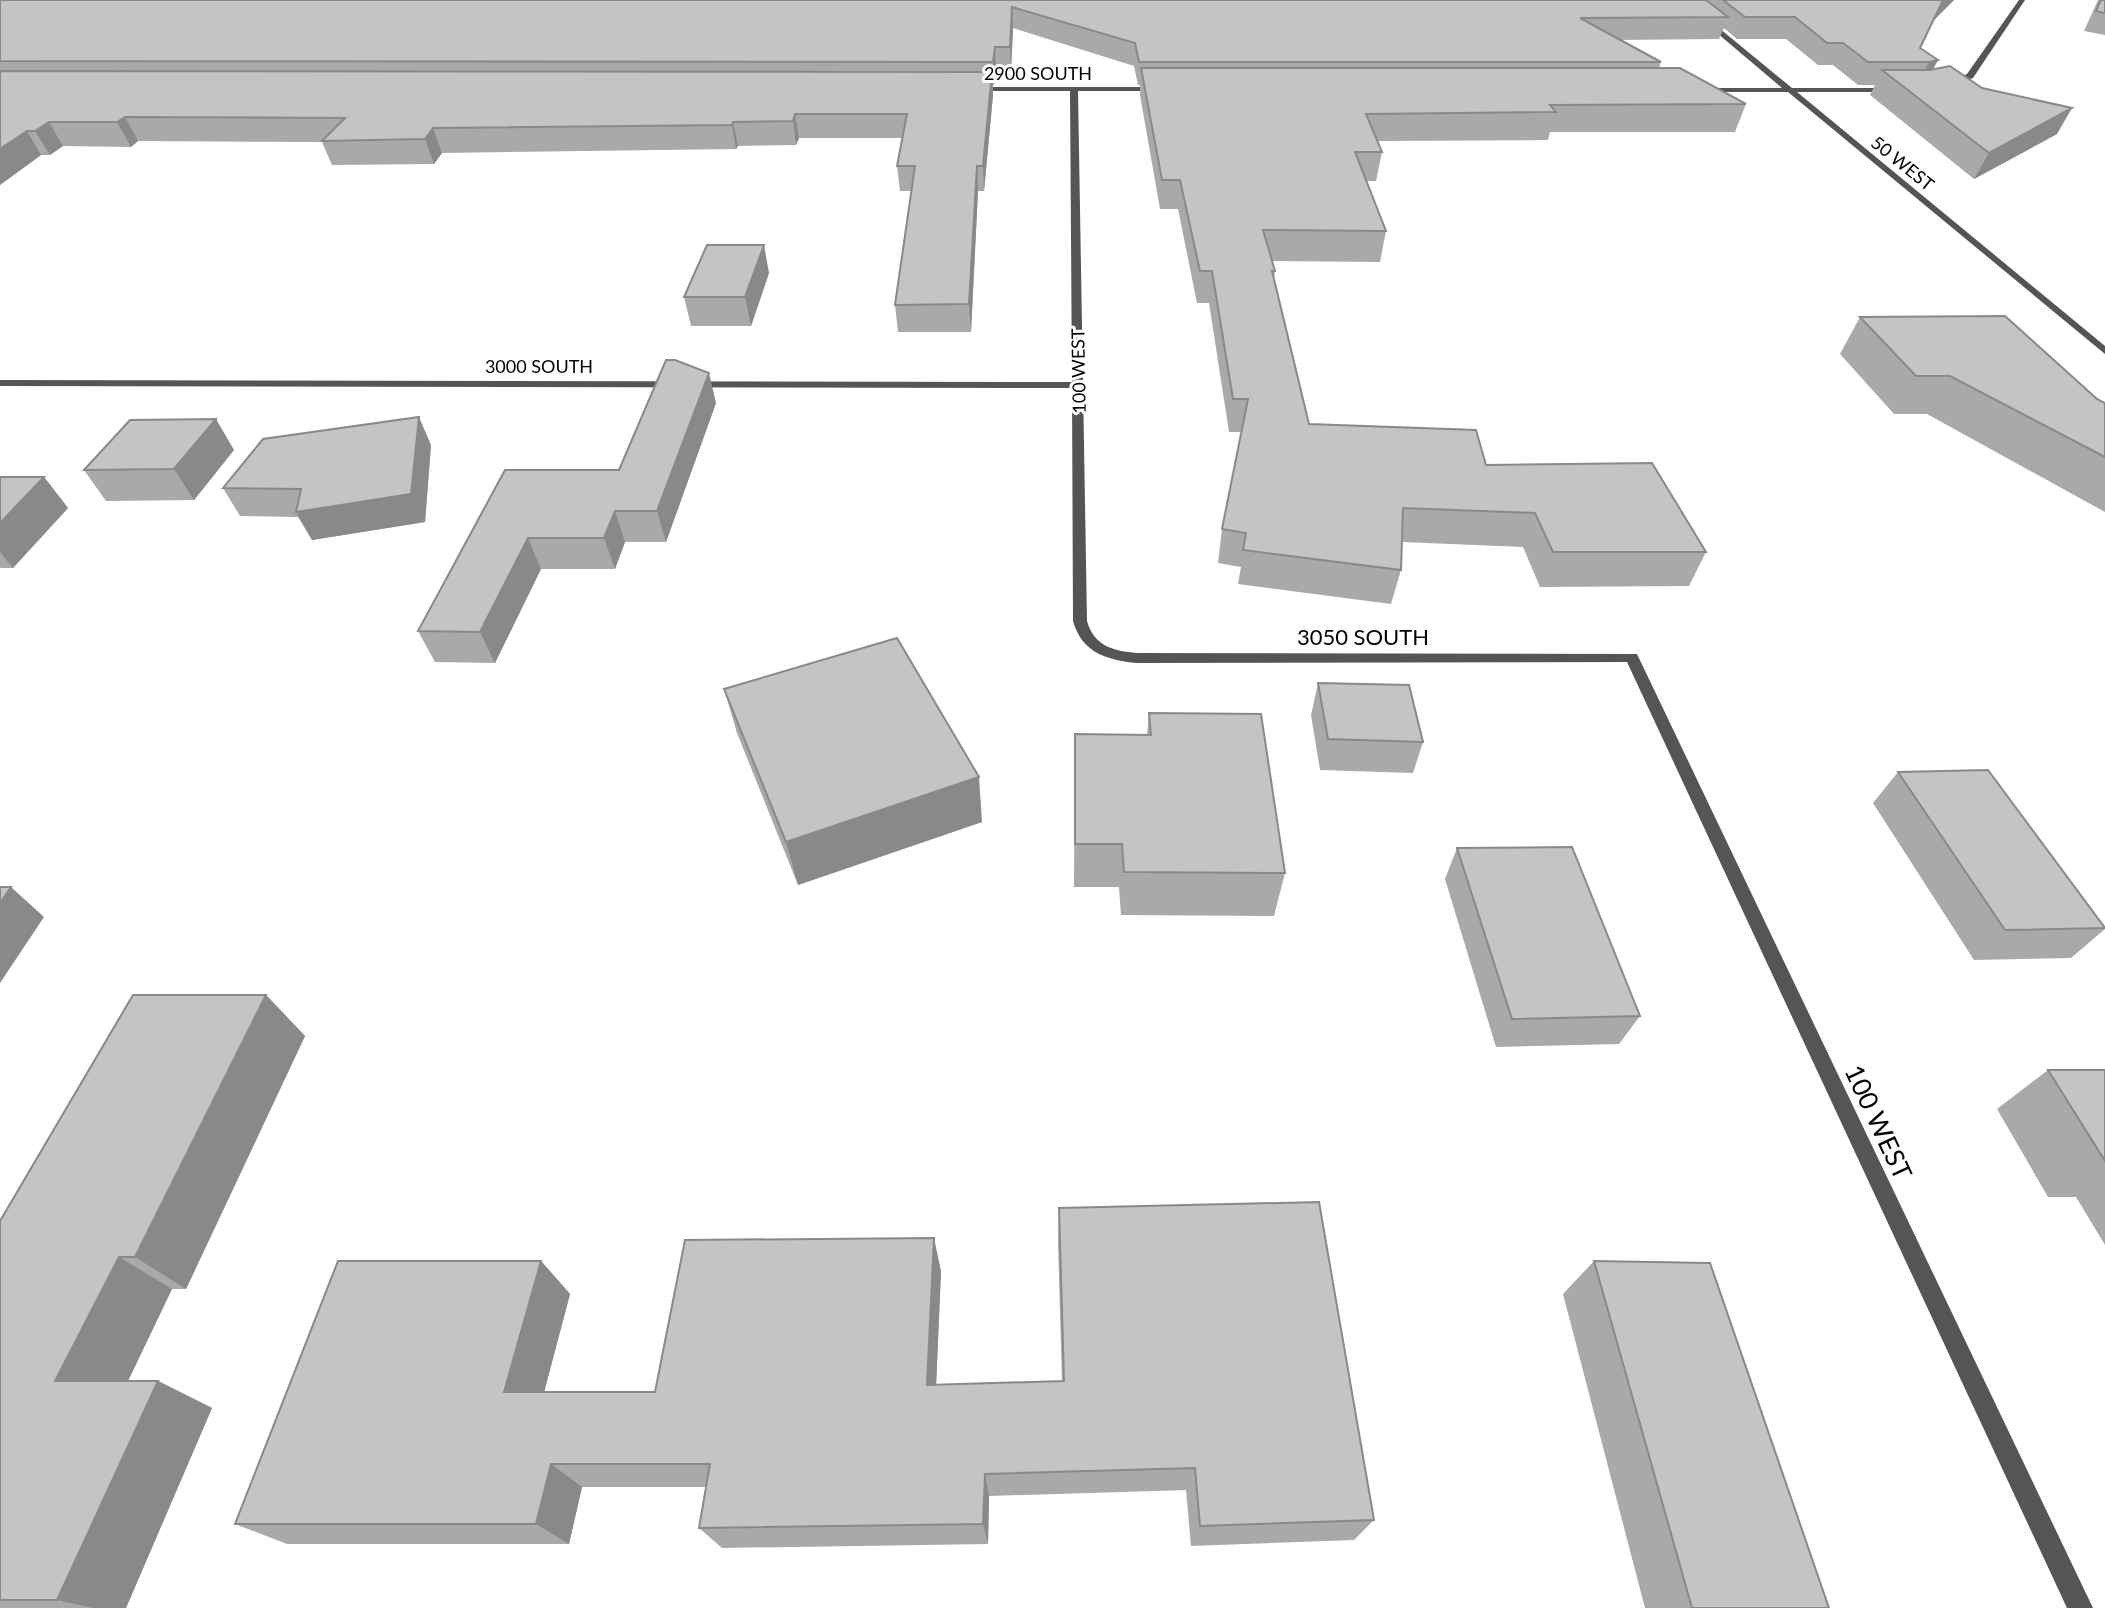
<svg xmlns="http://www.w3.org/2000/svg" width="2105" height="1608" font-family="Lato,sans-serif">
	<rect width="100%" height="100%" fill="#fff"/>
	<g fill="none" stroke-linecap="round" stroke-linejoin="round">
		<!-- street -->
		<g fill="#555" fill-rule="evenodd">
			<polygon points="1678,0 1685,0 1792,88 1894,88 1891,92 1797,92 2105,346 2105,354 1788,92 1695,92 1698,88 1782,88"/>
			<polygon points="2019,0 2025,0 1973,78 1947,87 1947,83 1967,74"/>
			<path d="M 971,87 L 1159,87 L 1163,89 L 1159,91 L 1078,91 L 1087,621 C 1094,646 1113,651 1137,653 L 1637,654 L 2093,1608 L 2067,1608 L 1627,662 L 1137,663 C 1107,660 1082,653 1073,621 L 1072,388 L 0,386 L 0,380 L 1072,382 L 1070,91 L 974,91 Z"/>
		</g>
	</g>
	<!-- wall -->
	<g fill="#a9a9a9">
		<polygon points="0,0 1954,0 1934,20 1920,48 1933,70 1982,88 2057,134 1974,179 1870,95 1875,85 1858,85 1833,65 1818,65 1786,39 1737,39 1724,28 1719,39 1619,40 1661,62 1659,68 1746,104 1735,132 1550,132 1548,140 1377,141 1382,152 1376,181 1366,181 1386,231 1380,262 1272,261 1275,271 1274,279 1309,424 1486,465 1706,552 1689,586 1540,587 1523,547 1402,542 1401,570 1391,604 1238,584 1241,567 1218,563 1222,529 1242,432 1229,432 1209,303 1197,303 1178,209 1160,209 1140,95 1140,85 1138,85 1134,66 1013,28 1011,70 996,70 994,85 993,85 993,95 984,191 978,191 971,332 898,332 895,305 912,191 900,191 897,166 903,138 799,138 796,145 738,146 736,149 442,153 434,164 332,165 322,142 138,141 131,147 63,146 50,155 41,155 0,185"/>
		<polygon points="2098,0 2105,0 2105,35 2084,31"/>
		<polygon points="769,273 751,326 691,326 684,297"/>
		<polygon points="1860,317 2097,399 2105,403 2105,512 1927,414 1894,414 1840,354"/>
		<polygon points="716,403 666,542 625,542 615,569 541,569 495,663 435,662 418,631 505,470 619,470"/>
		<polygon points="431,445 425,522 312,540 298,517 240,516 223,488"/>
		<polygon points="234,450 194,500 106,501 84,470"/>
		<polygon points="0,477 44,477 68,508 13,568 0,568"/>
		<polygon points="1318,683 1423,742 1413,773 1320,770 1311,715"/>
		<polygon points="724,689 982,822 798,885 737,733"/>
		<polygon points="1149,713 1285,873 1274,916 1121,915 1119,887 1074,887 1075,734 1147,735"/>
		<polygon points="1898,772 2105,929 2071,958 1974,960 1873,803"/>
		<polygon points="1457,848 1640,1016 1619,1044 1496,1047 1445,879"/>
		<polygon points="266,995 305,1036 186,1289 172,1289 128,1381 158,1381 212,1408 126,1608 0,1608 0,1221"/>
		<polygon points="2048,1070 2105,1070 2105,1245 2076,1197 2048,1197 1997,1109"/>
		<polygon points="1059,1208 1374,1520 1354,1540 1191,1546 1186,1490 989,1496 988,1544 722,1548 699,1528 706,1487 582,1487 569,1544 287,1544 235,1524 541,1261 570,1294 544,1392 655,1392 941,1271 936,1385 1062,1381 1058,1242"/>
		<polygon points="1594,1261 1829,1608 1645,1608 1563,1294"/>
	</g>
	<!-- shaded-wall -->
	<g fill="#898989">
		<polygon points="1943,0 1954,0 1934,20"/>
		<polygon points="1012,7 1013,28 1011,70 1010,47"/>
		<polygon points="995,47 996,70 994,85 993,62"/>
		<polygon points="1938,60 1926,83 1918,85 1929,62"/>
		<polygon points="992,72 993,95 984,191 983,166"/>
		<polygon points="2072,108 2057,134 1974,179 1989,153"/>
		<polygon points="795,114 799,138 796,145 793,121"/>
		<polygon points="125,117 138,141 131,147 117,122"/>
		<polygon points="49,122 63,146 50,155 35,131"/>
		<polygon points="733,122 738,146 736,149 732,125"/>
		<polygon points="433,128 442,153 434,164 425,139"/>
		<polygon points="27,131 41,155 0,185 0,149"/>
		<polygon points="977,166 978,191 971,332 969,304"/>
		<polygon points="764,245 769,273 751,326 745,297"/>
		<polygon points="709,373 716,403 666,542 657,511"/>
		<polygon points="419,417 431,445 425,522 312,540 296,512"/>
		<polygon points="216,419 234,450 194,500 174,469"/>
		<polygon points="44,477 68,508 13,568 0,552 0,523"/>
		<polygon points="615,511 625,542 615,569 604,538"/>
		<polygon points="528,538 541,569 495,663 480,632"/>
		<polygon points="979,777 982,822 798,885 786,842"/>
		<polygon points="11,887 44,917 0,983 0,903"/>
		<polygon points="266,995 305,1036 186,1289 135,1257"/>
		<polygon points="934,1238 941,1271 935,1412 927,1385"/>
		<polygon points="119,1257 172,1289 115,1408 55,1381"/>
		<polygon points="541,1261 570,1294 537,1419 504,1392"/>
		<polygon points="158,1381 212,1408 126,1608 93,1608 57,1600"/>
		<polygon points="551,1464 582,1487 569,1544 536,1524"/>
		<polygon points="985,1474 989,1496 988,1544 983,1524"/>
	</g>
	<!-- building -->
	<g fill="#c4c4c4" stroke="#898989" stroke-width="2">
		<polygon points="0,0 1706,0 1728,17 1580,18 1661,62 1139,62 1135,43 1012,7 1010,47 995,47 993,62 0,61"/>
		<polygon points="1723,0 1943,0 1920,48 1938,60 1929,62 1868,62 1843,43 1827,43 1795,17 1745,17"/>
		<polygon points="2101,0 2105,0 2105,13 2096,11"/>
		<polygon points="1950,66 1982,88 2072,108 1989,153 1882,70 1930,70"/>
		<polygon points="1141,68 1680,68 1746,104 1550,105 1556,112 1366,114 1382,152 1355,152 1386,231 1263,230 1275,271 1272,271 1309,424 1476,430 1486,465 1652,463 1706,552 1553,552 1535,513 1403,508 1401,570 1243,550 1246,533 1222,529 1248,399 1233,399 1212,271 1200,271 1180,180 1162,180"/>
		<polygon points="0,71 992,72 983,166 977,166 969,304 895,305 915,166 897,166 907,114 795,114 793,121 733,122 732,125 433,128 425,139 322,141 345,118 125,117 117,122 49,122 35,131 27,131 0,149"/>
		<polygon points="707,245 764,245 745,297 684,297"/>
		<polygon points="2005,316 2097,399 2105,403 2105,457 1950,376 1916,376 1860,317"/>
		<polygon points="666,360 675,360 709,373 657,511 615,511 604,538 528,538 480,632 418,631 505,470 619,470"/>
		<polygon points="419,417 411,494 296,512 301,489 223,488 263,439"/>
		<polygon points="216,419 174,469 84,470 130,420"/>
		<polygon points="0,477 44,477 0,523"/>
		<polygon points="897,638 979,777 786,842 724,689"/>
		<polygon points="1318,683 1409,685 1423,742 1328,739"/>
		<polygon points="1149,713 1261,714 1285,873 1124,872 1122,844 1075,844 1075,734 1151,735"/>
		<polygon points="1988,770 2105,928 2005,930 1898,772"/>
		<polygon points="1572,847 1640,1016 1512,1019 1457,848"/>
		<polygon points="0,887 11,887 0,903"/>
		<polygon points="133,995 266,995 135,1257 119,1257 55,1381 158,1381 57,1600 0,1600 0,1221"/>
		<polygon points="2048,1070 2105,1070 2105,1161"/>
		<polygon points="1319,1202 1374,1520 1200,1526 1195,1468 985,1474 983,1524 699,1528 710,1464 551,1464 536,1524 235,1524 338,1261 541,1261 504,1392 655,1392 685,1240 934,1238 927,1385 1064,1381 1059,1208"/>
		<polygon points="1594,1261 1710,1263 1829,1608 1692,1608"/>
	</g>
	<g text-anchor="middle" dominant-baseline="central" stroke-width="6" stroke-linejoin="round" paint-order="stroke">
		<!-- far-street labels -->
		<g font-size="18" fill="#000" stroke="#fff">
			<text x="1038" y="73">2900 SOUTH</text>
			<text transform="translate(1903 163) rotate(39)">50 WEST</text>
			<text x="539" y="366">3000 SOUTH</text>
			<text transform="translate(1078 371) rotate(-91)">100 WEST</text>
		</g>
		<!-- street labels -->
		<g font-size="22" fill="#000" stroke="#fff">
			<text x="1363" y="636">3050 SOUTH</text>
		</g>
		<!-- near-street labels -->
		<g font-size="26" fill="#000" stroke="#fff">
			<text transform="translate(1879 1122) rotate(65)">100 WEST</text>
		</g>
	</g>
</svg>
